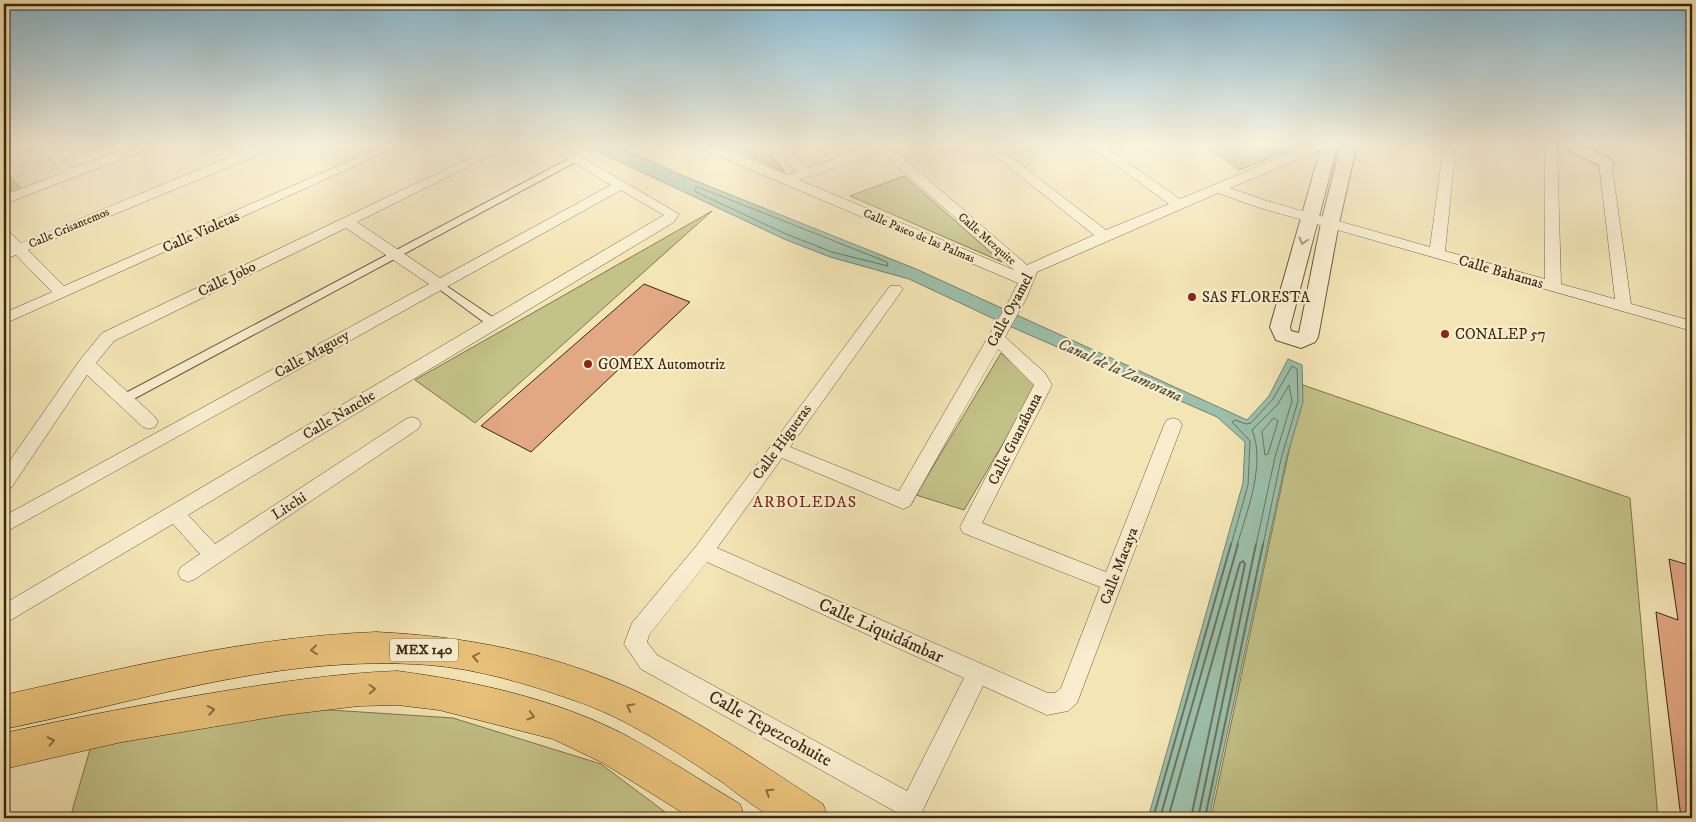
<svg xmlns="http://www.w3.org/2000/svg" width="1696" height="822" font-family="'IM FELL DW Pica',serif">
	<rect width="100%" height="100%" fill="#f4e5b5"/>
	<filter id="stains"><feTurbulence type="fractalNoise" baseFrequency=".004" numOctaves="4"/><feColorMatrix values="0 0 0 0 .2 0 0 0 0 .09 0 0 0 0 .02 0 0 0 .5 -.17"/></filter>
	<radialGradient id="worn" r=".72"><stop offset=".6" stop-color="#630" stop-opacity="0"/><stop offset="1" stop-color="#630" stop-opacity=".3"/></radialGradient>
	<!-- green -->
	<g fill="#c3c288" stroke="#7e754c">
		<polygon points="721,144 761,144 785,172"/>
		<polygon points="1214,144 1307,144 1239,170 1207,146"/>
		<polygon points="1629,144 1688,144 1691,156"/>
		<polygon points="4,169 24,192 4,199"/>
		<polygon points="904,176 1002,262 850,196"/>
		<polygon points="712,211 475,423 415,380"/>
		<polygon points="1001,353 1037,386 964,510 916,495"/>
		<polygon points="1303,385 1630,498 1658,818 1211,818"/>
		<polygon points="315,709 453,718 601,764 673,818 70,818 91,746"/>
	</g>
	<!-- water -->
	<polygon fill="#9cbfab" stroke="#75836d" points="582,144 612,144 686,177 916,269 1247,420 1269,396 1288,359 1302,365 1303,402 1286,460 1209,818 1148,818 1243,483 1245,442 1217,417 1007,325 909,279 830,257 784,239"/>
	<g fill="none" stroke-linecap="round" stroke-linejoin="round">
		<!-- shore-far1 -->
		<g stroke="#6b745e" stroke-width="1">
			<polygon points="698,187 887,262 888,266 832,252 786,234 696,192 695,189"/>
			<polygon points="1274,418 1278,421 1268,454 1265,455 1262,432"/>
			<polyline points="1231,545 1248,485 1250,441 1232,422 1235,420 1246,424 1251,423 1273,399 1292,366 1297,369 1298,401 1281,459 1263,545"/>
			<path d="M 1237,545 C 1247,512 1266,463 1252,430 L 1278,404 L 1289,385 L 1292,401 L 1275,457 L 1256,545"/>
		</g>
		<!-- shore -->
		<g stroke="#6b745e" stroke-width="2">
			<polyline points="1153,818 1231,544"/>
			<polyline points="1160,818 1238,544"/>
			<polyline points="1168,818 1240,563 1243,561 1245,564 1191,818"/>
			<polyline points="1198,818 1256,544"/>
			<polyline points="1205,818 1263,544"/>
		</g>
	</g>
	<!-- building -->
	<g fill="#e2a783" stroke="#3a2810">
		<polygon points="644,284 690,302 531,452 481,426"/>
		<polygon points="1669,559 1692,566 1692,818 1681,818 1656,612 1678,620"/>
	</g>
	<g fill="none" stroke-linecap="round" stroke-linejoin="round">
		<defs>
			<g id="pedestrian">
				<polygon points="576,155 579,156 579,160 128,402 124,403 118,399 120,396"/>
				<polygon points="439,281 497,320 499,323 497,326 489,326 435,286 434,284"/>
			</g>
			<g id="minor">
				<polygon points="38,144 51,144 73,168 137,144 154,144 153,147 4,204 4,195 63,173"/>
				<polygon points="261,144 278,144 277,147 28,250 64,286 388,144 404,144 4,324 4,313 52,292 16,255 4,259 4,250 9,248 4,242 4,230 9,231 21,243"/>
				<polygon points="463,144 478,144 488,149 498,144 514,144 357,222 440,278 611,185 544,144 559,144 679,214 674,222 188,515 215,544 406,419 412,417 418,419 421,424 418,429 195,579 188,582 181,579 178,573 181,567 200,554 173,524 4,624 4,604 664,215 621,190 4,533 4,516 429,284 346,228 114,341 96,363 155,417 158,422 155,427 149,429 143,427 87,375 11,488 4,490 4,469 80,360 102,333 478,154"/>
				<path d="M 696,144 L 713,144 L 787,175 L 796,172 L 771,144 L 784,144 L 808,168 L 874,144 L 897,144 L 892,148 L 1027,265 L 1094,235 L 980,144 L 994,144 L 1106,230 L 1169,204 L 1087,144 L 1101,144 L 1180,199 L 1312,144 L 1329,144 L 1328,147 L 1230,188 L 1267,201 L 1430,247 L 1444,144 L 1456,144 L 1445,251 L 1545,279 L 1545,144 L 1557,144 L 1561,284 L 1615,299 L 1599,163 L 1601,160 L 1611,160 L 1631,304 L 1692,321 L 1692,331 L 1257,207 L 1218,193 L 1037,272 L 1026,299 L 1005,337 L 1045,373 L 1052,385 L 982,523 L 1106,572 L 1164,425 L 1167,420 L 1173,418 L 1179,420 L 1182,425 L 1077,703 L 1068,711 L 1047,715 L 983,686 L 919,818 L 894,818 L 896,812 L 641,669 L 624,644 L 632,623 L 697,545 L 890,286 L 900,286 L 903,289 L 790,447 L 899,491 L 1010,299 L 1018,283 L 697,147 ZM 881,152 L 1014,270 L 799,180 ZM 998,349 L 1034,385 L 960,527 L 963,533 L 1100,587 L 1061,688 L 1055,693 L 1048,693 L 717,548 L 782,458 L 896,506 L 903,509 L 910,506 ZM 707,562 L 964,678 L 907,791 L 657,655 L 647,642 L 649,635 Z"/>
			</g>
			<g id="tertiary">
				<polygon points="1322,144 1338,144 1290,327 1291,331 1299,333 1321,223 1341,144 1357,144 1339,223 1318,337 1315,342 1301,348 1276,340 1270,327"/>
				<polygon points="1560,144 1580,144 1612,160 1614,163 1612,166 1600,166 1563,147"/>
			</g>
			<g id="primary">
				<path d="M 376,632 C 463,636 547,652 627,687 C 697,718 759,763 823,804 L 828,818 C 815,819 789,821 776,818 C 765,816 733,790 722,782 C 675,751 627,718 573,700 C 528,684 478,669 429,665 C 277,654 149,700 4,729 L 4,695 C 129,667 247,637 376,632 Z"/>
				<path d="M 397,671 C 475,681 560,700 629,737 C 667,758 703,782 740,804 L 745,818 L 691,818 L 603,763 L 553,739 L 439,710 L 397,705 L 359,706 L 284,715 L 122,742 L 4,769 L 4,733 C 77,717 150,703 224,691 C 281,682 339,673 397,671 Z"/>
			</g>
		</defs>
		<!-- pedestrian casing -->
		<use href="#pedestrian" stroke="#685739" stroke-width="2"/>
		<!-- minor casing -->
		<use href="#minor" stroke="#685739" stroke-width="1"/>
		<!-- tertiary casing -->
		<use href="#tertiary" stroke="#685739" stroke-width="2"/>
		<!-- primary casing -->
		<use href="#primary" stroke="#3a2810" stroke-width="1"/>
		<!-- pedestrian -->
		<use href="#pedestrian" fill="#f8eecf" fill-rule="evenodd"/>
		<!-- minor -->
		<use href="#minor" fill="#f8eecf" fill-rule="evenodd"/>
		<!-- tertiary -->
		<use href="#tertiary" fill="#f8eecf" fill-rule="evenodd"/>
		<!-- primary -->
		<use href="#primary" fill="#eac27a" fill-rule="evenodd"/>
	</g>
	<!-- one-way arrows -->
	<defs><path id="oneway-chevron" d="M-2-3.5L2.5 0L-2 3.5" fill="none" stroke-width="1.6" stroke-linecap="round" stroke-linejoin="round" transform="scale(1.25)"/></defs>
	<use stroke="#998b70" href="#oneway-chevron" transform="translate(1303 241) rotate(105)"/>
	<g stroke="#896d40">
		<use href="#oneway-chevron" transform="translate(314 650) rotate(175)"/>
		<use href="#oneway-chevron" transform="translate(476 657) rotate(-169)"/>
		<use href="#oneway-chevron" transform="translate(372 689) rotate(-2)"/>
		<use href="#oneway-chevron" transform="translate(630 707) rotate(-153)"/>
		<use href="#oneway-chevron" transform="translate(211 710) rotate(-10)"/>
		<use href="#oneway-chevron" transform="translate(531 716) rotate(16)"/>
		<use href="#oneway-chevron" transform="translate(51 741) rotate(-12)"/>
		<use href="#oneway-chevron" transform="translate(769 792) rotate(-147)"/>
	</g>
	<!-- sky -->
	<linearGradient id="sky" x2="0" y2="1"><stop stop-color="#89b8d0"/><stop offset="0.56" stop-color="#faf3de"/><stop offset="1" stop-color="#faf3de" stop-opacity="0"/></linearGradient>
	<rect width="1696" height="259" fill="url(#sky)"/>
	<!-- markers -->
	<g fill="#8f2418" stroke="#f8eecf" stroke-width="2">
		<circle cx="1192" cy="297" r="5"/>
		<circle cx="1445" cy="334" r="5"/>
		<circle cx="588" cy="364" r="5"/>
	</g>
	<g text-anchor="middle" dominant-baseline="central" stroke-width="4.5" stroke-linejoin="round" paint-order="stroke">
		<!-- far-street labels -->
		<g font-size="12" fill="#3a2810" stroke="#f8eecf">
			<text transform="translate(69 228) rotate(-23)">Calle Crisantemos</text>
			<text transform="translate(919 236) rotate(23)">Calle Paseo de las Palmas</text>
			<text transform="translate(987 239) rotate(41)">Calle Mezquite</text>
		</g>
		<!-- shield labels -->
		<rect fill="#f8eecf" stroke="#736349" stroke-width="1" x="390" y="638.5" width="68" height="23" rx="4"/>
		<g font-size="14" font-weight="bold" fill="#3a2810">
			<text x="424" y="650">MEX 140</text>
		</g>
		<!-- street labels -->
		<g font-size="15" fill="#3a2810" stroke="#f8eecf">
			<text transform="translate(201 232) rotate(-24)">Calle Violetas</text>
			<text transform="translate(1501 272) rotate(16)">Calle Bahamas</text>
			<text transform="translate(227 279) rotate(-26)">Calle Jobo</text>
			<text transform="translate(1010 310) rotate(-62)">Calle Oyamel</text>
			<text transform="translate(312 354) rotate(-29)">Calle Maguey</text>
			<text transform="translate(339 415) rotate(-31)">Calle Nanche</text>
			<text transform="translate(1015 439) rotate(-63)">Calle Guanábana</text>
			<text transform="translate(782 442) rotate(-54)">Calle Higueras</text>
			<text transform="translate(289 506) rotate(-33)">Litchi</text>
			<text transform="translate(1119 566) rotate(-69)">Calle Macaya</text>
		</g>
		<!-- poi labels -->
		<g font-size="15" fill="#3a2810" stroke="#f8eecf" text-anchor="start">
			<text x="1202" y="297">SAS FLORESTA</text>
			<text x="1455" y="334">CONALEP 57</text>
			<text x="598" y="364">GOMEX Automotriz</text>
		</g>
		<!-- water labels -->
		<g font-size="16" font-style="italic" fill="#57553e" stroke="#f8eecf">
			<text transform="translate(1120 370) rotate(24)">Canal de la Zamorana</text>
		</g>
		<!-- neighbourhood labels -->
		<g font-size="16" letter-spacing="1" fill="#7a1f14" stroke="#f8eecf">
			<text x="805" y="502">ARBOLEDAS</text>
		</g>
		<!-- near-street labels -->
		<g font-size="18" fill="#3a2810" stroke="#f8eecf">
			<text transform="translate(881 631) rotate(24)">Calle Liquidámbar</text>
			<text transform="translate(770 729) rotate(29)">Calle Tepezcohuite</text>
		</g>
	</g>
	<!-- margin -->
	<rect width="1696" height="822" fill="none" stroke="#f4e5b5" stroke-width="20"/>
	<rect x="5" y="5" width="1686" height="812" fill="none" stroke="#3a2810" stroke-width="2.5"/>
	<rect x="10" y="10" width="1676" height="802" fill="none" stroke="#3a2810"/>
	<rect width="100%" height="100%" filter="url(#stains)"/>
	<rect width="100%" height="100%" fill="url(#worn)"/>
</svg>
